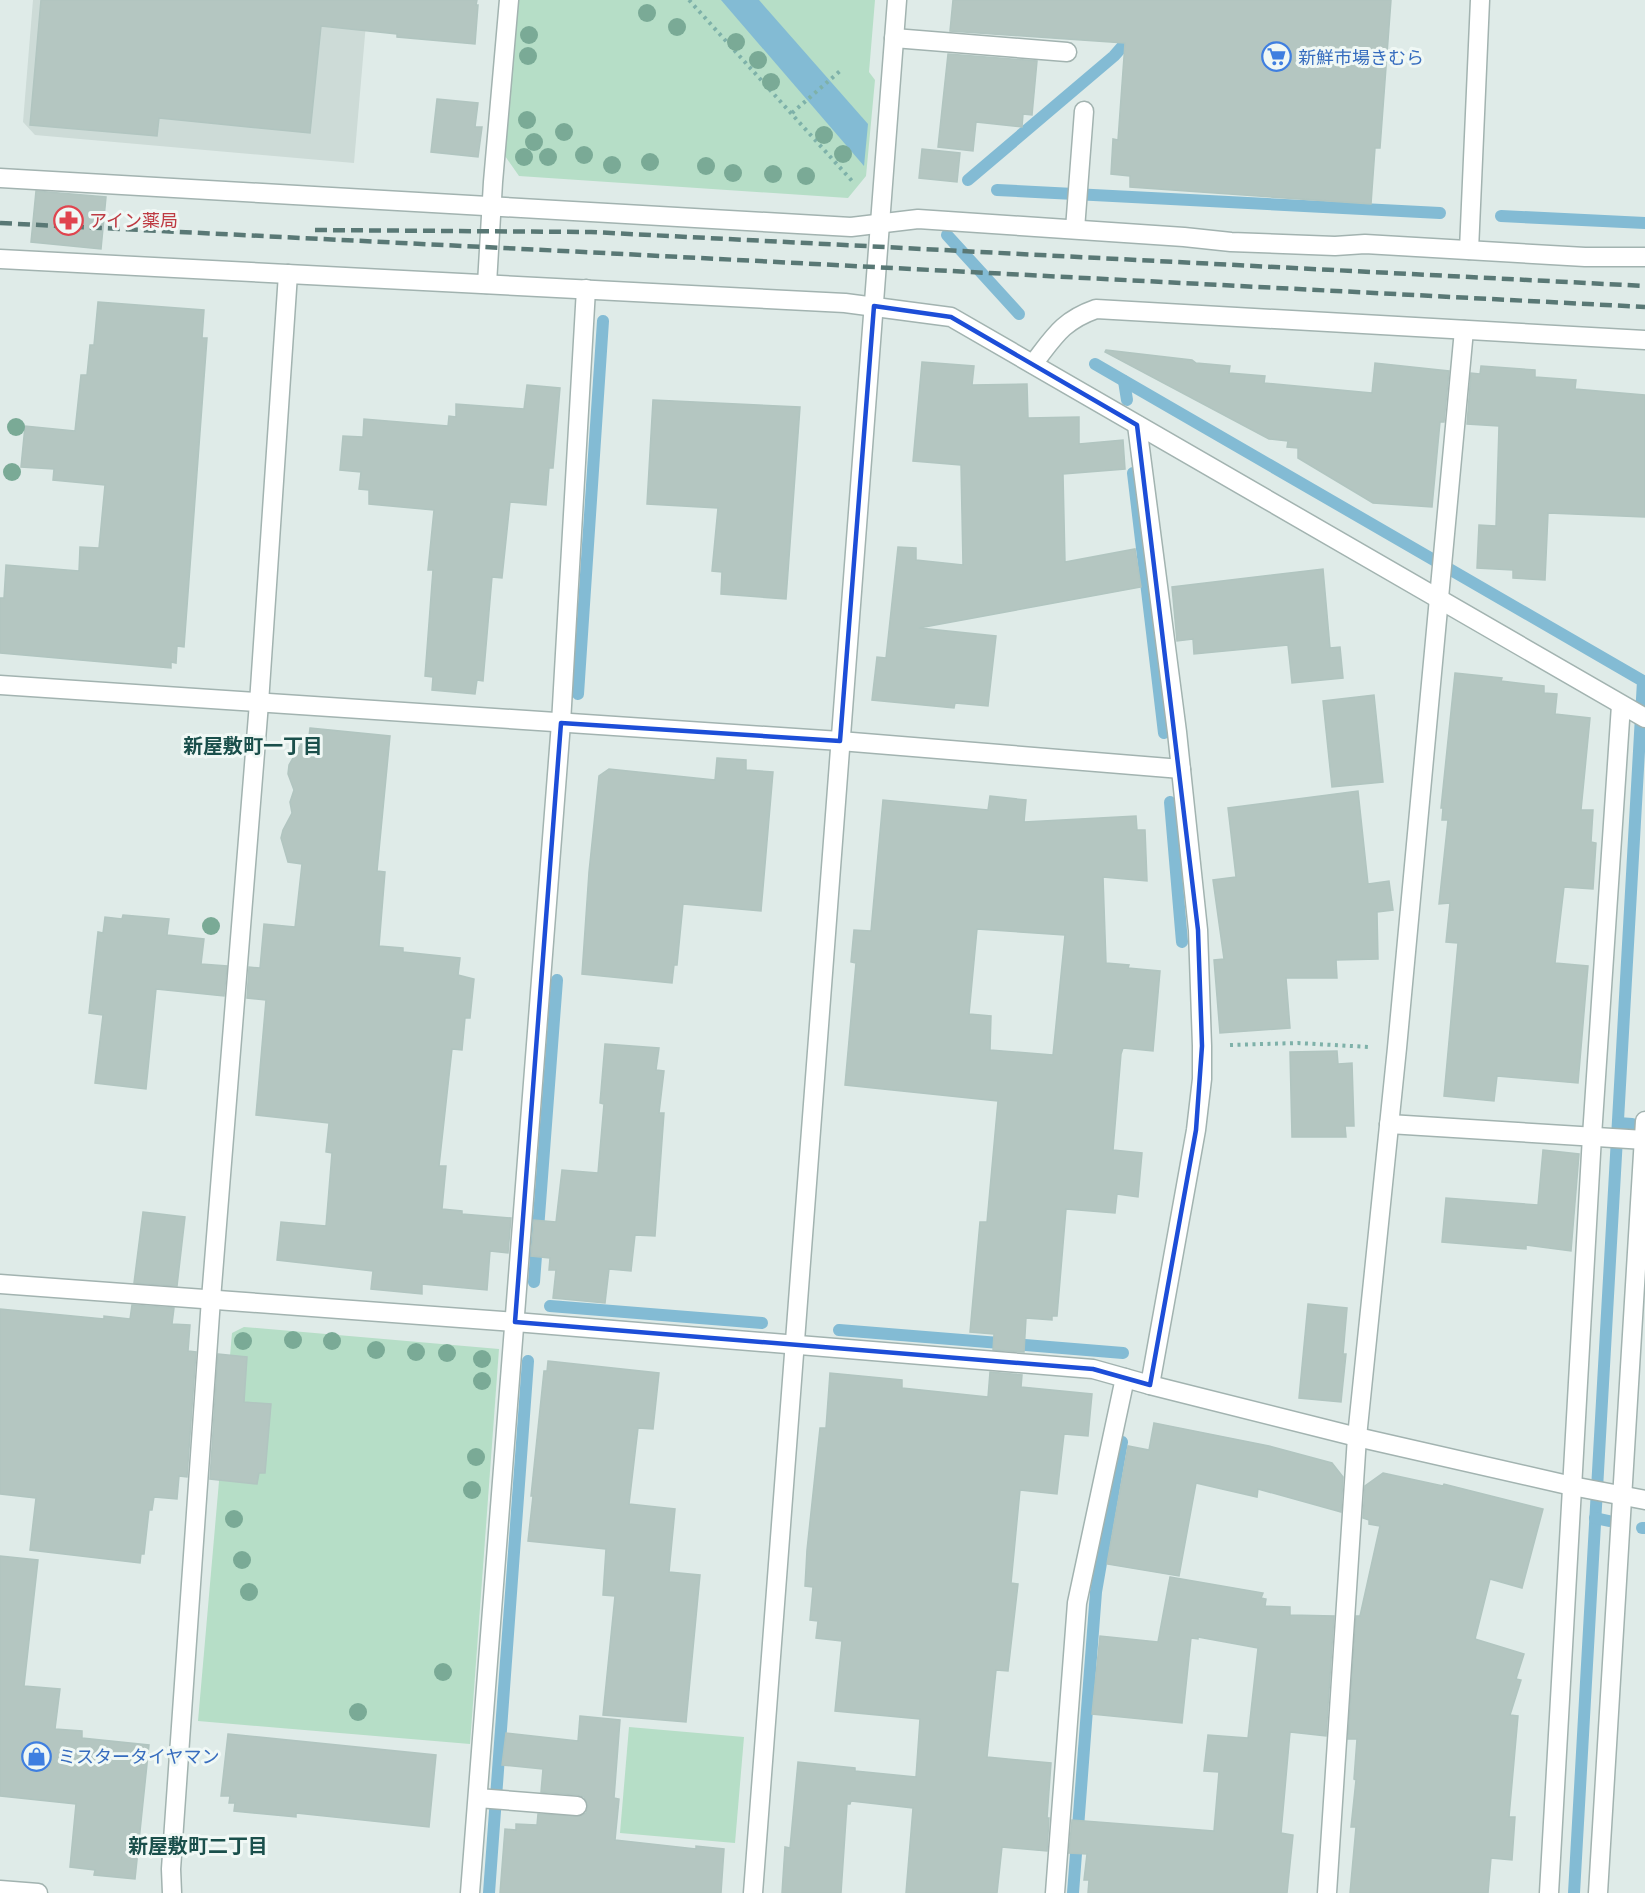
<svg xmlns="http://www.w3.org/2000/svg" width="1645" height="1893" font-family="'DejaVu Sans','Noto Sans JP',sans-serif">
	<rect width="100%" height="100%" fill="#dfebe8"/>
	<!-- built -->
	<polygon fill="#cddbd7" points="33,0 368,0 354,163 35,135 23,122"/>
	<!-- green -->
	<g fill="#b6dec7">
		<polygon points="516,0 875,0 869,72 875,80 866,176 848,198 519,176 505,156"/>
		<polygon points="244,1327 499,1349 470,1744 198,1721 232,1333"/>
		<polygon points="629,1727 744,1737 735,1843 620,1833"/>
	</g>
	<!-- water -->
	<polygon fill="#83bbd4" points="721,0 759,0 868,124 864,166"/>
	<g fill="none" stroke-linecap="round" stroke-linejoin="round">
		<!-- stream -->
		<g stroke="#83bbd4" stroke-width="12">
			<polyline points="968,180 1114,56 1135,32"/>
			<polyline points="997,190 1440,213"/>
			<polyline points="1501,216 1645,223"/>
			<polyline points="947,235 1019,314"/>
			<polyline points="1095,364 1643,681 1574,1893"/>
			<polyline points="1124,381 1127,400"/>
			<polyline points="1133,473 1164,733"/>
			<polyline points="578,694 603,321"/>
			<polyline points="1170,802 1182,942"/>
			<polyline points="1618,1123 1632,1124"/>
			<polyline points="534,1282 557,980"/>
			<polyline points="550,1306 762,1323"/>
			<polyline points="839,1330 1123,1353"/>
			<polyline points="1595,1518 1609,1521"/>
			<polyline points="1642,1528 1645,1528"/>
			<polyline points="489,1893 528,1361"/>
			<polyline points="1073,1893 1096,1592 1122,1442"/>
		</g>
	</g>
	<!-- building -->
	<g fill="#b4c6c1" stroke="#b1c5c0" stroke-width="1.5" fill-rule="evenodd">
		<polygon points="41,0 477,0 476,5 478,5 475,44 397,37 397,34 321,26 310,133 159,118 157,136 30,125"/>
		<polygon points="953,0 1391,0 1380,148 1375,148 1371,204 1130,187 1130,176 1111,174 1113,139 1118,140 1125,43 950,31"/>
		<polygon points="948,54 1037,61 1032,115 1023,114 1022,127 976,122 973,151 938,147"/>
		<polygon points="437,99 478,103 475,127 482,127 478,157 431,152"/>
		<polygon points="922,149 960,153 957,182 919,178"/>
		<polygon points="36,191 106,197 101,249 31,242"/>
		<polygon points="98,302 204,310 202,338 207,338 184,647 177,646 176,663 171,662 171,668 0,653 0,598 4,598 6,565 79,571 80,547 99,548 105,485 53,480 54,469 21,467 25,426 75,431 81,375 87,375 90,345 94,345"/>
		<polygon points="1106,350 1192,360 1196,363 1230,366 1229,373 1265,376 1264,383 1372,393 1375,363 1449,371 1444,422 1440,422 1432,507 1373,503 1298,458 1298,448 1287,447 1288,441 1269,439 1105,352"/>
		<polygon points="922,362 974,366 972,385 1027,384 1028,418 1079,417 1079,444 1123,440 1125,469 1063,474 1065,562 1135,549 1141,587 919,628 996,636 988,706 955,703 954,708 872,700 877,657 886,658 898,547 916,548 916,560 963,565 961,465 913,461"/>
		<polygon points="1481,366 1535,370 1535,377 1576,380 1575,389 1645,395 1645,517 1548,513 1545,580 1513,578 1513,570 1477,568 1479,525 1496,526 1499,426 1467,424 1471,373 1480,374"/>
		<polygon points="527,385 560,388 553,468 549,468 546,505 510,502 502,578 492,577 483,681 477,680 475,694 432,690 433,677 425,676 433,570 428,570 434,510 369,504 369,490 359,489 361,472 340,470 343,436 363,437 364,419 448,426 449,416 456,417 456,404 524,409"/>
		<polygon points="653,400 800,407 786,599 721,594 722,572 712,571 718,508 647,504"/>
		<polygon points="1323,569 1330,648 1340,647 1343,678 1292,683 1288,645 1194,654 1193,639 1177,641 1172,587"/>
		<polygon points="1455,673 1502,678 1501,681 1544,686 1544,693 1557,694 1555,714 1590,718 1581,810 1593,810 1591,842 1596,843 1593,889 1564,887 1555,963 1588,966 1578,1083 1497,1076 1494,1101 1444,1096 1458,943 1446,942 1450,903 1439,904 1448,820 1442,820 1443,808 1441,808"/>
		<polygon points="1374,695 1383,782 1332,787 1323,701"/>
		<polygon points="310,728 390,736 377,871 385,872 379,946 403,948 403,952 460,958 458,975 474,979 470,1018 465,1018 462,1050 452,1049 439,1166 446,1166 442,1209 462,1211 462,1214 511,1218 508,1253 490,1251 487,1290 422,1284 422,1294 371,1289 373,1271 277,1260 281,1222 326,1226 332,1153 326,1152 329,1123 256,1115 266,1000 247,998 249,967 260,968 264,924 295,927 302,864 288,862 281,838 283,830 292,813 290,802 294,790 288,774 289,765 301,744 308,745"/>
		<polygon points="717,758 746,760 746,770 773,772 761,911 683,904 677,965 674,965 672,983 582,974 589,872 599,776 609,769 715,780"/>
		<polygon points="1358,791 1368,884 1389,881 1393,910 1377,912 1378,959 1336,960 1337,978 1286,978 1290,1028 1220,1033 1214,960 1224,959 1213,880 1236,877 1228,808"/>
		<path d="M 990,796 L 1026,800 L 1024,822 L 1136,816 L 1137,830 L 1145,830 L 1147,881 L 1103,877 L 1106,963 L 1129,965 L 1128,968 L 1160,971 L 1153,1051 L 1123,1048 L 1121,1054 L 1113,1150 L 1142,1153 L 1138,1197 L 1117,1194 L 1115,1213 L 1066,1209 L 1057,1316 L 1052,1316 L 1052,1320 L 1026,1318 L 1024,1352 L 993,1350 L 994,1334 L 970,1332 L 980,1222 L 987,1222 L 998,1101 L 845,1085 L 856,963 L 851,962 L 854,930 L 871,931 L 883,800 L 988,810 ZM 977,929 L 1065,935 L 1053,1055 L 990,1050 L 991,1016 L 969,1014 Z"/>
		<polygon points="123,915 169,919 167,935 204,939 201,964 227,966 224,996 156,989 146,1089 95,1083 103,1015 89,1013 98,932 103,933 105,917 122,919"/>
		<polygon points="605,1044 659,1048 656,1070 664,1071 659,1113 664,1113 655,1236 635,1235 631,1271 609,1269 605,1303 553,1298 556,1270 549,1270 550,1258 531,1256 534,1220 556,1222 562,1170 598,1173 604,1104 600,1103"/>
		<polygon points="1337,1051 1338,1064 1352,1063 1354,1126 1345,1126 1346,1137 1292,1137 1290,1052"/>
		<polygon points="1543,1150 1579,1154 1571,1251 1526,1245 1526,1249 1442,1242 1446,1198 1538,1205"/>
		<polygon points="143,1212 185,1217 177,1286 134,1283"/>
		<polygon points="1308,1304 1347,1308 1343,1354 1346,1354 1341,1402 1299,1398"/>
		<polygon points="132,1305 174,1308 172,1324 190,1325 188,1351 196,1352 187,1477 179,1476 177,1499 154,1497 152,1510 149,1510 144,1554 141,1554 140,1563 30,1550 36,1498 0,1494 0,1309 104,1319 104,1316 130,1319"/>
		<polygon points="218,1354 247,1357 244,1402 271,1404 265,1473 259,1473 257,1484 210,1479"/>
		<polygon points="548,1361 659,1373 653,1429 638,1428 629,1504 675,1509 669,1572 700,1575 686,1722 603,1715 615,1596 603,1595 606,1549 528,1541 533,1496 531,1496 544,1371 547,1371"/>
		<polygon points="990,1372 1022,1375 1021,1387 1092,1394 1088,1436 1064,1434 1057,1494 1020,1490 1011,1583 1018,1584 1008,1671 996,1670 987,1757 1051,1763 1047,1818 1049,1818 1047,1851 1002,1847 997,1893 906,1893 913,1808 851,1801 850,1804 847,1804 841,1893 782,1893 785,1847 790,1848 798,1762 855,1768 855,1771 916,1777 920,1719 835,1711 842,1641 816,1638 818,1621 810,1620 813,1587 805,1586 807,1550 820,1428 826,1428 830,1373 902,1380 902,1388 988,1397"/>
		<polygon points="1154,1423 1269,1446 1332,1463 1343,1477 1341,1512 1258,1489 1257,1497 1196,1483 1179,1576 1107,1564 1128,1446 1149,1450"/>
		<polygon points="1383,1473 1443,1486 1444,1484 1543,1509 1522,1588 1490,1579 1475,1639 1524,1654 1516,1679 1521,1680 1510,1715 1518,1716 1509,1817 1515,1817 1512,1860 1491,1858 1488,1893 1350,1893 1356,1827 1351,1827 1356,1780 1354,1779 1357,1739 1348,1739 1356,1616 1360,1616 1380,1526 1369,1524 1369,1520 1363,1518 1365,1486"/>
		<polygon points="0,1556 38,1560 24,1686 60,1689 55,1729 82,1731 82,1738 149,1745 135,1879 94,1875 95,1870 70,1867 76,1804 0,1796"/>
		<polygon points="1170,1577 1263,1593 1261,1598 1266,1599 1265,1606 1290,1607 1290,1615 1334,1616 1326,1736 1290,1732 1281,1833 1293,1835 1287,1893 1088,1893 1089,1880 1084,1880 1087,1854 1069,1853 1072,1820 1214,1831 1219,1772 1204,1771 1208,1735 1248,1738 1258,1648 1198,1637 1198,1639 1191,1638 1182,1723 1092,1714 1100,1636 1158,1642"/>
		<polygon points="580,1716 620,1720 614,1798 619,1799 615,1840 696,1849 696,1846 724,1849 721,1893 500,1893 505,1829 516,1830 516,1824 537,1825 538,1814 581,1816 586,1813 588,1806 584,1797 578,1795 541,1792 543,1769 502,1765 506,1733 578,1741"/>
		<polygon points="228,1734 436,1755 429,1827 296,1813 296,1817 234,1811 235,1803 229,1803 230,1796 221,1796"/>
	</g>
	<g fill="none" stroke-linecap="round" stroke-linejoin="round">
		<defs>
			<polyline id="lane" points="1075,229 1084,111"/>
			<g id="street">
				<polyline points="894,38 1067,52"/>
				<polyline points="0,178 851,227 918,219 1184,237 1231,242 1335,246 1365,244 1585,257 1645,257"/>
				<polyline points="1469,250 1480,0"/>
				<polyline points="0,259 845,303 951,317 1645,718"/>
				<polyline points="487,284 493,182 509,0"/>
				<path d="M 1033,364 C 1054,337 1062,321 1096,309 L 1645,340"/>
				<polyline points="1137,425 1177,732 1198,930 1202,1046 1202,1079 1196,1130 1150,1385"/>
				<polyline points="0,685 840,741 1181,769"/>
				<polyline points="1389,1124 1645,1140"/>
				<polyline points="0,1284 515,1322 1093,1369 1150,1385 1357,1437 1572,1486 1645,1500"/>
				<polyline points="478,1798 577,1806"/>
				<polyline points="0,1890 38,1893"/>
				<polyline points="172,1893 171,1869 211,1299 259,703 288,274"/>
				<polyline points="470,1893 561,723 586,289"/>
				<polyline points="753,1893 897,0"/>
				<polyline points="1055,1893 1077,1603 1125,1378"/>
				<polyline points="1327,1893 1357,1437 1397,1048 1464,330"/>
				<polyline points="1549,1893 1592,1136 1621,705"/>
				<polyline points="1598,1893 1645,1121"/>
			</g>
		</defs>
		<!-- lane casing -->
		<use href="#lane" stroke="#a2b3b0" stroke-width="21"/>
		<!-- street casing -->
		<use href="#street" stroke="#a2b3b0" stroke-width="21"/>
		<!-- path -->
		<g stroke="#7eb1a9" stroke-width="4" stroke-dasharray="3 4.5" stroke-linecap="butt">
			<polyline points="689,0 853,182"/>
			<polyline points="792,113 840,71"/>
			<polyline points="1230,1045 1298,1043 1369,1047"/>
		</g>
		<!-- lane -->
		<use href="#lane" stroke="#fff" stroke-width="18"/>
		<!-- street -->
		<use href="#street" stroke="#fff" stroke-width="18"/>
		<!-- rail -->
		<g stroke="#597875" stroke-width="4.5" stroke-dasharray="12 6" stroke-linecap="butt">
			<polyline points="0,223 584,252 1645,307"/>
			<polyline points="315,230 591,232 1645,286"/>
		</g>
	</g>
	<!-- trees -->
	<g fill="#7aaa96">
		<circle cx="647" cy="13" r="9"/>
		<circle cx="677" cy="27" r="9"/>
		<circle cx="529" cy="35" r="9"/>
		<circle cx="736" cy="42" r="9"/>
		<circle cx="528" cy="56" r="9"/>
		<circle cx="758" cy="60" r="9"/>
		<circle cx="771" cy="82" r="9"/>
		<circle cx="527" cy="120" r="9"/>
		<circle cx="564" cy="132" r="9"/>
		<circle cx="824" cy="135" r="9"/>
		<circle cx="534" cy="142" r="9"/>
		<circle cx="843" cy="154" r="9"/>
		<circle cx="584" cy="155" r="9"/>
		<circle cx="524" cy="157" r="9"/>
		<circle cx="548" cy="157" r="9"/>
		<circle cx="650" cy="162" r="9"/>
		<circle cx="612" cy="165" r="9"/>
		<circle cx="706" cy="166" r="9"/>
		<circle cx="733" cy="173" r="9"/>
		<circle cx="773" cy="174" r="9"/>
		<circle cx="806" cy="176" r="9"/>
		<circle cx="16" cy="427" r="9"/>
		<circle cx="12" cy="472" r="9"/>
		<circle cx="211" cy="926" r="9"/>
		<circle cx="293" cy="1340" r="9"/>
		<circle cx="243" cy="1341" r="9"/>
		<circle cx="332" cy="1341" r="9"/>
		<circle cx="376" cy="1350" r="9"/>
		<circle cx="416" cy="1352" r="9"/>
		<circle cx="447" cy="1353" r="9"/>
		<circle cx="482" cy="1359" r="9"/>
		<circle cx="482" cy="1381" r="9"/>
		<circle cx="476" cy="1457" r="9"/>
		<circle cx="472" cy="1490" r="9"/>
		<circle cx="234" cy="1519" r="9"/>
		<circle cx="242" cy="1560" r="9"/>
		<circle cx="249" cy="1592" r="9"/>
		<circle cx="443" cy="1672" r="9"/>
		<circle cx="358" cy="1712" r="9"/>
	</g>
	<!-- marked area -->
	<path fill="none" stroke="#1d4ed8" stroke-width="4.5" stroke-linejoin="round" d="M 874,306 L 951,317 L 1137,425 L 1198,930 L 1202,1046 L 1196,1130 L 1150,1385 L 1093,1369 L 515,1322 L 561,723 L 840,741 Z"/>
	<!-- icons -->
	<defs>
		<symbol id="supermarket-ring" viewBox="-11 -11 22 22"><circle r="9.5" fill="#f0f8f5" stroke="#3f7fe0" stroke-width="1.5"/><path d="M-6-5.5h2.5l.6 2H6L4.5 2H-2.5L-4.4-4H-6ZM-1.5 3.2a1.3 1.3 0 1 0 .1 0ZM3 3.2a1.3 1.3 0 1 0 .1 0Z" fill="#3f7fe0"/></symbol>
		<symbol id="pharmacy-ring" viewBox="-11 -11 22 22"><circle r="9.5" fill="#f0f8f5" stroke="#e0444e" stroke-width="1.5"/><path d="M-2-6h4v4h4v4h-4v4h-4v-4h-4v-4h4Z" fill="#e0444e"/></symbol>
		<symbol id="shop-ring" viewBox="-11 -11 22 22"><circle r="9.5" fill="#f0f8f5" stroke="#3f7fe0" stroke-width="1.5"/><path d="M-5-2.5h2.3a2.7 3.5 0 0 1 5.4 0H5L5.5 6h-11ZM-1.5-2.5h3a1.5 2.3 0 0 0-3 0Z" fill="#3f7fe0"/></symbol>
	</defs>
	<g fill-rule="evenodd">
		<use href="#supermarket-ring" x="1260" y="40" width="33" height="33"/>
		<use href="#pharmacy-ring" x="52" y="204" width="33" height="33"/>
		<use href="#shop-ring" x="20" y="1740" width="33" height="33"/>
	</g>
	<g text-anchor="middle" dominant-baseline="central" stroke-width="6" stroke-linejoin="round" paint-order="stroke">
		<!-- shop labels -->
		<g font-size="18" fill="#366cbe" stroke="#f0f8f5" text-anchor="start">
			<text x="1298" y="57">新鮮市場きむら</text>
			<text x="58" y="1756">ミスタータイヤマン</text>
		</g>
		<!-- health labels -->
		<g font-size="18" fill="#be3a42" stroke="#f0f8f5" text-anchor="start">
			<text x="89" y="220">アイン薬局</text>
		</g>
		<!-- neighbourhood labels -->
		<g font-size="20" font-weight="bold" fill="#1a4f4b" stroke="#f0f8f5">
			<text x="253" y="746">新屋敷町一丁目</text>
			<text x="198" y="1846">新屋敷町二丁目</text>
		</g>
	</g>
</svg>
